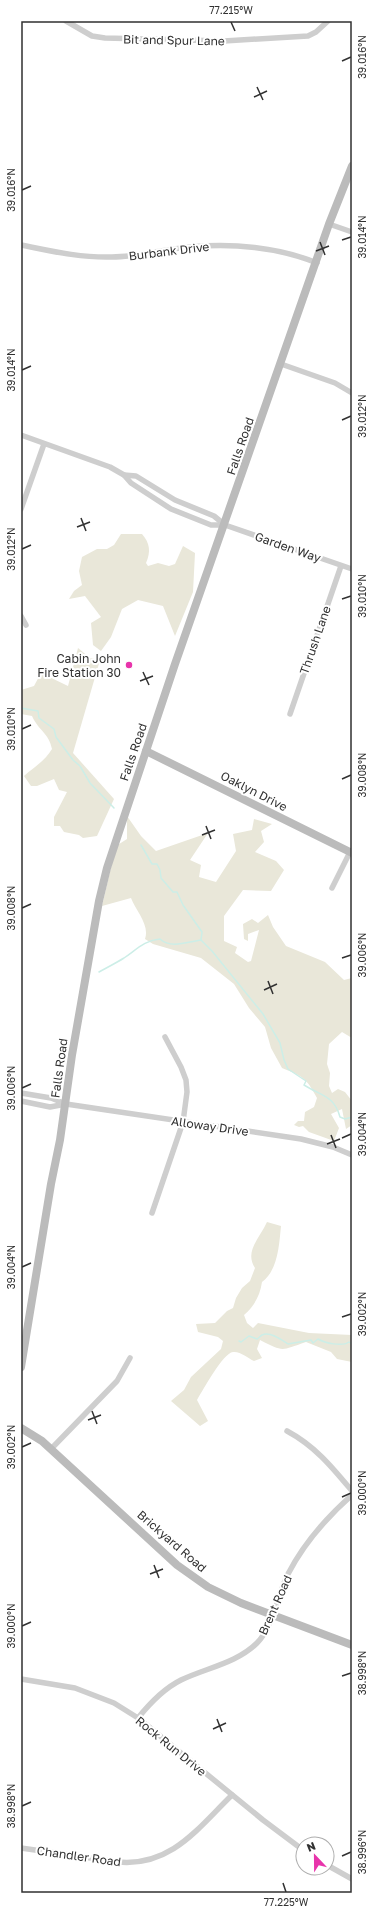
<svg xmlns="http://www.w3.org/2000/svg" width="373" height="1914" font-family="'Golos Text',sans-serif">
	<rect width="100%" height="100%" fill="#fff"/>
	<!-- green -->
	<g fill="#e9e7d9">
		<path d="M 121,534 L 142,534 C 150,543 151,552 146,563 L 148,566 L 158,563 L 169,566 L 175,564 L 183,546 L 195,553 L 193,592 L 175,636 L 163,606 L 138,600 L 122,609 L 111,637 L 101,651 L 93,645 L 91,623 L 101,617 L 85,596 L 69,599 L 74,591 L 82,585 L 79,571 L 82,557 L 97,549 L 107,549 L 114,545 Z"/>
		<path d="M 78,648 L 90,658 L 100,660 L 73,753 L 114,799 L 97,836 L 83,838 L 79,835 L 64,832 L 60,826 L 54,826 L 54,817 L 67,792 L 59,790 L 54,779 L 37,786 L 31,786 L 24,776 C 34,767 45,761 52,749 C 49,733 38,730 32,716 L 21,714 L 21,690 L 34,686 L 41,673 L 68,686 Z"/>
		<path d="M 127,816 L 141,836 L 156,851 L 208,833 L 190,860 L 201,865 L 199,877 L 216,882 L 236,851 L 233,834 L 252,830 L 254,819 L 272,824 L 261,831 L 264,842 L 255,852 L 276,861 L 284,870 L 271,891 L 243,890 L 224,916 L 224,941 L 237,947 L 235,953 L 248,962 L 251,961 L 259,930 L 248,934 L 248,941 L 244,939 L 243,924 L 252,919 L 258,923 L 268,915 L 273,927 L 286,946 L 325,962 L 344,980 L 352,978 L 352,1038 L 342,1032 L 329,1044 L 327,1064 L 330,1073 L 329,1086 L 332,1093 L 338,1089 L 345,1092 L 352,1101 L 352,1125 L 346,1129 L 342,1109 L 331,1114 L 339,1128 L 334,1141 L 309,1132 L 303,1126 L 299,1127 L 294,1125 L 298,1121 L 304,1121 L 305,1112 L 314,1107 L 317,1098 C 306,1077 302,1076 282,1068 L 271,1048 L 265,1027 L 249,1008 L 234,984 L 201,958 L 153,944 L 145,939 C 150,925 136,911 131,898 L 102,906 L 116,846 L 127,839 Z"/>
		<path d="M 267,1222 L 281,1226 C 279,1246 278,1270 262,1282 C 260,1296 254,1306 244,1315 L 247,1323 L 253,1328 L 258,1323 L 309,1333 L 352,1335 L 352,1362 L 337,1359 L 331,1352 L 306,1342 C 280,1351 284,1352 260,1340 L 257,1349 L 262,1358 L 254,1361 C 248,1358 240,1351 233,1352 C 223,1353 203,1390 197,1400 L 208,1421 L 200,1426 L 171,1401 L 184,1390 L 191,1377 L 221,1349 L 223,1341 L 218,1337 L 198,1332 L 196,1324 L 215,1323 L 227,1311 L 233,1308 L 236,1298 L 242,1288 L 250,1281 L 255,1268 C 244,1251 260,1238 267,1222 Z"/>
	</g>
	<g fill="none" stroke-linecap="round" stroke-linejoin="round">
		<!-- stream -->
		<g stroke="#cceee7" stroke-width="1.5">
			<polyline points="21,708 38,711 39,718 54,729 56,737 73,760 80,766 90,783 114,808"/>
			<polyline points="141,845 152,864 157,864 160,870 161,878 173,892 177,892 183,905 202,932 201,940"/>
			<path d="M 99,972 C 108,967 116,963 124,958 C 136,950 145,940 160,939 C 171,949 187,942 201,940 L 212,951 L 263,1014 L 280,1043 L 284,1060 L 288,1069 L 306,1081 L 304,1085 C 321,1096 334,1095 340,1117 L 345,1119 L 352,1117"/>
			<path d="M 239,1341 L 241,1342 L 249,1336 L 257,1339 C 259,1338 260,1336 262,1335 C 270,1331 282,1340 288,1344 L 311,1340 L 313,1343 L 318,1339 C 325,1343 342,1347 349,1342 L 352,1344"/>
		</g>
		<!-- street -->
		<g stroke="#cecece" stroke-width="5.5">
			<polyline points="66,21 92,36 105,38 224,41 308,36 316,32 328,21"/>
			<polyline points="329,224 352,232"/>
			<path d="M 21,245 C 51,251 81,258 112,257 C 138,257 164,249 190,247 C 232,243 278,247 317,263"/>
			<polyline points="281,364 335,383 352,393"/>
			<polyline points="21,435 110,467 124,475 131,483 171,509 211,525 225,525"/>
			<polyline points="124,475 136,476 175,500 214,516 225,525 352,569"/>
			<polyline points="21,509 44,444"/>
			<polyline points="21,616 26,625"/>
			<polyline points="290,714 341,566"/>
			<polyline points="332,888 350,852"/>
			<polyline points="21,1093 51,1098 66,1104 301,1139 333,1147 352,1155"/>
			<polyline points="21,1101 50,1107 66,1104"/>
			<polyline points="152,1213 183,1122 187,1092 186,1080 181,1067 165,1037"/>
			<path d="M 287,1431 C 315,1446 332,1467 352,1491"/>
			<polyline points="51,1449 117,1381 130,1358"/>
			<polyline points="21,1679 75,1688 114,1703 138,1718 263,1820 303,1850"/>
			<path d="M 138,1718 C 150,1703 163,1689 181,1680 C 206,1668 237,1663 257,1643 C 273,1627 277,1595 288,1574 C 304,1543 326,1518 352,1495"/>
			<path d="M 21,1848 L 118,1862 C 171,1867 198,1828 232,1795"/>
			<polyline points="327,1865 352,1879"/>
		</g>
		<!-- secondary -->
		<g stroke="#bbb" stroke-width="8">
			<polyline points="146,751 352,853"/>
			<polyline points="21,1367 51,1184 60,1140 72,1055 99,901 107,868 175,664 329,224 352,166"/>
			<polyline points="21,1428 42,1441 177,1565 208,1587 241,1603 352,1645"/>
		</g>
	</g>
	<!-- ticks -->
	<path fill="none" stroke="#313131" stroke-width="1.5" d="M 231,22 L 235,31M 342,61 L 351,57M 257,87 L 263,100M 254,97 L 267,91M 22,190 L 31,186M 342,240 L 351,237M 320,242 L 325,255M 316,251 L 329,246M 22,370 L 31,366M 342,420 L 351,416M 81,518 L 86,531M 77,527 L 90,522M 22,549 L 31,545M 342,599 L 351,596M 143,672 L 149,685M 140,681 L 153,676M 22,729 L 31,725M 342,779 L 351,775M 206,826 L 211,839M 202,835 L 215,830M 22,908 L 31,904M 342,958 L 351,955M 268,981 L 273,994M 264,990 L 277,984M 22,1088 L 31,1084M 331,1135 L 336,1148M 342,1138 L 351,1134M 327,1144 L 340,1139M 22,1267 L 31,1263M 342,1317 L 351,1314M 92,1411 L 97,1424M 88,1420 L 101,1415M 22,1447 L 31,1443M 342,1497 L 351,1493M 154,1565 L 159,1578M 150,1574 L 163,1569M 22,1626 L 31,1622M 342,1676 L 351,1673M 217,1719 L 222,1732M 213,1729 L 226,1723M 22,1806 L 31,1802M 342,1856 L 351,1852M 283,1883 L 286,1892"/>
	<!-- markers -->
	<circle fill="#e834ab" stroke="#fff" stroke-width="1.5" cx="129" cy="665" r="4"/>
	<g text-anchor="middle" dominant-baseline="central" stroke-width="4" stroke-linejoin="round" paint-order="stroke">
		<!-- street labels -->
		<g font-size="12" fill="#313131" stroke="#fff">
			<text transform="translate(174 40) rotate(1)">Bit and Spur Lane</text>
			<text transform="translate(169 251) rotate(-7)">Burbank Drive</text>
			<text transform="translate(240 446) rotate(-71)">Falls Road</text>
			<text transform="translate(288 547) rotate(19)">Garden Way</text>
			<text transform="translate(315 640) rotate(-71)">Thrush Lane</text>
			<text transform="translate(133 752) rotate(-71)">Falls Road</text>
			<text transform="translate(254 791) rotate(27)">Oaklyn Drive</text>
			<text transform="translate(59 1068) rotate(-82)">Falls Road</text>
			<text transform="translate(210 1126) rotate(8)">Alloway Drive</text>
			<text transform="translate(172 1541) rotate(41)">Brickyard Road</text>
			<text transform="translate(275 1605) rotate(-66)">Brent Road</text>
			<text transform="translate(171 1746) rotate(39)">Rock Run Drive</text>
			<text transform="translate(79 1856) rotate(8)">Chandler Road</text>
		</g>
		<!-- poi labels -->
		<g font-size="12" fill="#313131" stroke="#fff" text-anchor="end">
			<text x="121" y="658">Cabin John<tspan x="121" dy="14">Fire Station 30</tspan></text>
		</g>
	</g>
	<!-- border -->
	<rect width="373" height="1914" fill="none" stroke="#ffffff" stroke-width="44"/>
	<!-- north arrow -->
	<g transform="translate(315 1856) rotate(338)"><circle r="19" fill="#ffffff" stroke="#adadad"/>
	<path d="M0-3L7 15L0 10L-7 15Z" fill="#e834ab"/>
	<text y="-6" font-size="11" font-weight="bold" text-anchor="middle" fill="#313131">N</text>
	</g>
	<rect x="22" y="22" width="329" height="1870" fill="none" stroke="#313131" stroke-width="1.5"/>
	<g font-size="10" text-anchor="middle" fill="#313131">
		<text x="231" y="14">77.215°W</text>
		<text transform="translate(362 57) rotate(-90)" y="4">39.016°N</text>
		<text transform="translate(11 190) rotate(-90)" y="4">39.016°N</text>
		<text transform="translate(362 237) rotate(-90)" y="4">39.014°N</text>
		<text transform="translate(11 370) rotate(-90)" y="4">39.014°N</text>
		<text transform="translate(362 416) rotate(-90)" y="4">39.012°N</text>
		<text transform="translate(11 549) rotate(-90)" y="4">39.012°N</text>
		<text transform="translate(362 596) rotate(-90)" y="4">39.010°N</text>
		<text transform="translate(11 729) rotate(-90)" y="4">39.010°N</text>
		<text transform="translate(362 775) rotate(-90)" y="4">39.008°N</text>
		<text transform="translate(11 908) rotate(-90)" y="4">39.008°N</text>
		<text transform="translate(362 955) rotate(-90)" y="4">39.006°N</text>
		<text transform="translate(11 1088) rotate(-90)" y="4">39.006°N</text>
		<text transform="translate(362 1134) rotate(-90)" y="4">39.004°N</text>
		<text transform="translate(11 1267) rotate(-90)" y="4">39.004°N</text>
		<text transform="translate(362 1314) rotate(-90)" y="4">39.002°N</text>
		<text transform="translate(11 1447) rotate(-90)" y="4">39.002°N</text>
		<text transform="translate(362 1493) rotate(-90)" y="4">39.000°N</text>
		<text transform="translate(11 1626) rotate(-90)" y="4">39.000°N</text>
		<text transform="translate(362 1673) rotate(-90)" y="4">38.998°N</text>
		<text transform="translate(11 1806) rotate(-90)" y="4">38.998°N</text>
		<text transform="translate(362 1852) rotate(-90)" y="4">38.996°N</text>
		<text x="286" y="1906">77.225°W</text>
	</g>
</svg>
